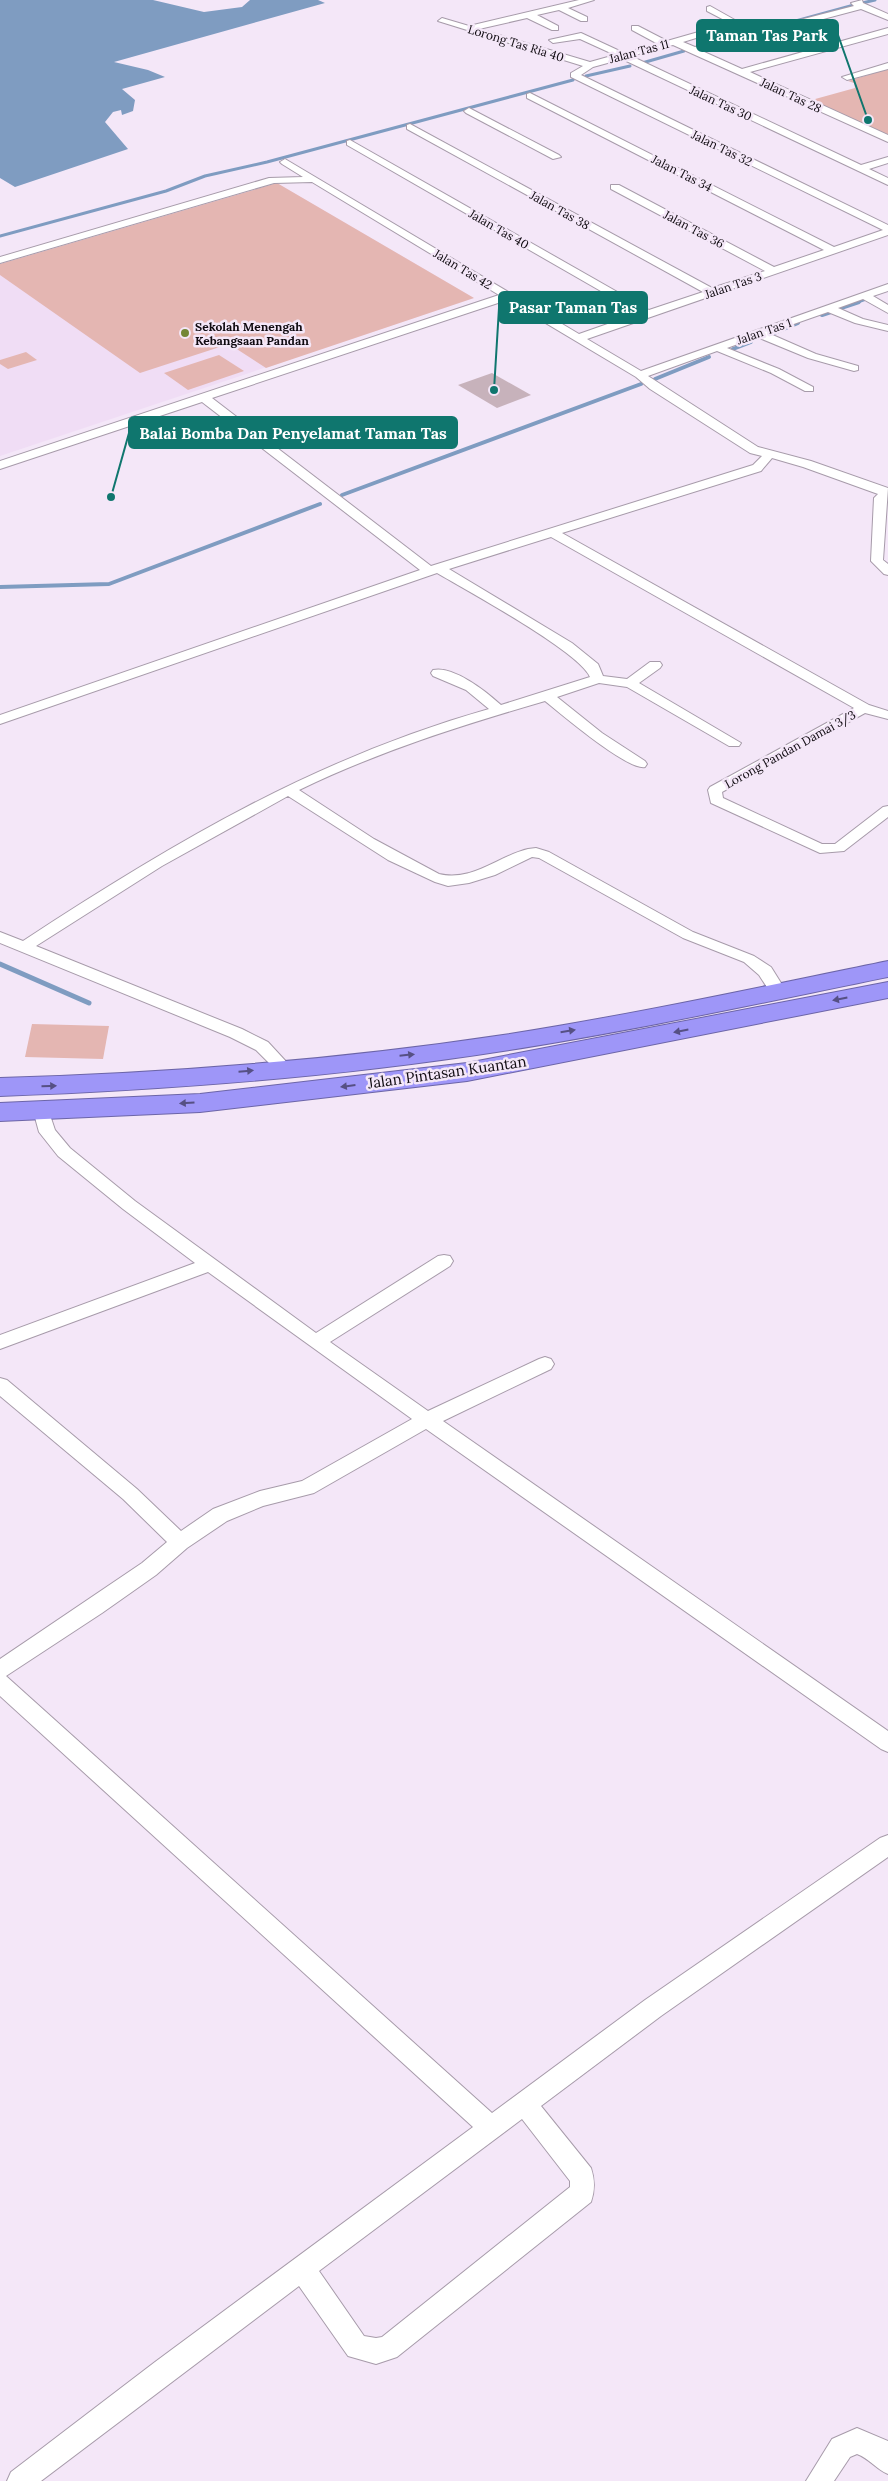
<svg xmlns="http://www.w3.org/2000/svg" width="888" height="2481" font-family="Lora,serif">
	<rect width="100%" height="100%" fill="#f4e7f8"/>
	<!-- built -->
	<polygon fill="#f0ddf5" points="277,183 474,298 0,456 0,264"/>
	<!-- green -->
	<g fill="#e4b6b2">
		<polygon points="888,69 888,138 808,101 855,88 854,83 848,81"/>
		<polygon points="277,183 474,298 266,368 229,344 140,373 0,275 0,264"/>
		<polygon points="26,352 37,360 8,369 0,364 0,360"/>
		<polygon points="219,355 244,371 188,390 164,373"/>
		<polygon points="32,1024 109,1026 103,1059 25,1057"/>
	</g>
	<!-- water -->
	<polygon fill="#7f9cc1" points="0,0 153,0 204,12 242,7 250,0 318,0 325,3 114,62 148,70 165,77 122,89 135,100 133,111 122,115 121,110 113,112 105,122 128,149 15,187 0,178"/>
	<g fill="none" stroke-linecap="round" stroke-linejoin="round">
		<!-- stream-far2 -->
		<g stroke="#7f9cc1" stroke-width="3">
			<polyline points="862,3 875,0"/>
			<polyline points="781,25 854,5"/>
			<polyline points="642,63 684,51"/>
			<polyline points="586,76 630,66"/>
			<polyline points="0,236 166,191 205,176 267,162 573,80"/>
			<polyline points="855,303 866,299"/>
		</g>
		<!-- stream-far1 -->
		<g stroke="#7f9cc1" stroke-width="4">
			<polyline points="841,308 859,302"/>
			<polyline points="822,315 831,312"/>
			<polyline points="772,334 798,323"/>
			<polyline points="733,349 751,342"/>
			<polyline points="655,379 709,357"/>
			<polyline points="342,495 641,384"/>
			<polyline points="0,587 109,584 320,504"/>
		</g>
		<!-- stream -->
		<polyline stroke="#7f9cc1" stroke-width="5" points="0,964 89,1003"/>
	</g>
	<!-- building -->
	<polygon fill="#c7b2bb" points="492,373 531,395 497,408 458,385"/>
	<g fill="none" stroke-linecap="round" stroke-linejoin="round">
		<defs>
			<g id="street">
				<path d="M 579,0 L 594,0 L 568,8 L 587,17 L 587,21 L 581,21 L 559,10 L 537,15 L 558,26 L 558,30 L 552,30 L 527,18 L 479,29 L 590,62 L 615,55 L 580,39 L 553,43 L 549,40 L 581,33 L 624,53 L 658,44 L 632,30 L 632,26 L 638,26 L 667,41 L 730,23 L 707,11 L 707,7 L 710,6 L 742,24 L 683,42 L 695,47 L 854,6 L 851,3 L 862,0 L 863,3 L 888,14 L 888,20 L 861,9 L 702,51 L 742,69 L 888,28 L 888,34 L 750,72 L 888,135 L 888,142 L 673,45 L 631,56 L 861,165 L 888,157 L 888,163 L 869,169 L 888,178 L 888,185 L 622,59 L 593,67 L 581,75 L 888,225 L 888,235 L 587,339 L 641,371 L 888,284 L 888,291 L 873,296 L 888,305 L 888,313 L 863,299 L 838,308 L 863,319 L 888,325 L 888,331 L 855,323 L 828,312 L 768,333 L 816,354 L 858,366 L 858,370 L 854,371 L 808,358 L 757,337 L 727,348 L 779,369 L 813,387 L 813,391 L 805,391 L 771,373 L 717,351 L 648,376 L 758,447 L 811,461 L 888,488 L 883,560 L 888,564 L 888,575 L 884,574 L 871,561 L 874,498 L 878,494 L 803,467 L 772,458 L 761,471 L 562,533 L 869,705 L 888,711 L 888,719 L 865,713 L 722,792 L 723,798 L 822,844 L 835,844 L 883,807 L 888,806 L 888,817 L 844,851 L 820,853 L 711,803 L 708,790 L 710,787 L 854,708 L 551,537 L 449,569 L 572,643 L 598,664 L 603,676 L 627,679 L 650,662 L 660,662 L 662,665 L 660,668 L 639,683 L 741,743 L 739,746 L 729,746 L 627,687 L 599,683 L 557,697 L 602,733 L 645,761 L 647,764 L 645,767 C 628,771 561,714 545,701 C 459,726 380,751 299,790 L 374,839 L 439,874 C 473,882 498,856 528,849 L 536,848 L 549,852 L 693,932 L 754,956 L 771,967 L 786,991 L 784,995 L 772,995 L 759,975 L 744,962 L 683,938 L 539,858 L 532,857 L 495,875 L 469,883 L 448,886 L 435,882 L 388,860 L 288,796 L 162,866 L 36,946 L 242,1029 L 268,1042 L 292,1068 L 290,1072 L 278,1072 L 256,1050 L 230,1037 L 0,943 L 0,932 L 23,941 C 172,843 316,758 489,709 L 466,690 L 433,676 L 431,673 L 433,670 C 453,665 487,692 501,705 L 590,677 C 580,652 466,590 437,573 L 0,724 L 0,715 L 420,570 L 202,402 L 0,469 L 0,461 L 499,295 L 312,182 L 274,183 L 0,263 L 0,257 L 269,178 L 303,177 L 282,164 L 280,162 L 285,159 L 579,334 L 639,313 L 347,145 L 347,141 L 350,140 L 649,310 L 703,292 L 407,129 L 407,125 L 410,124 L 712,288 L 765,271 L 611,189 L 611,185 L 619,185 L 774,267 L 824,250 L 527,98 L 527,94 L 530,93 L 834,247 L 883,230 L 571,77 L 571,73 L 583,66 L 438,21 L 442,18 L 469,26 ZM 507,300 L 636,377 L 650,389 L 750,453 L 762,456 L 753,465 L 431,566 L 212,398 Z"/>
				<polygon points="888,63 888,69 847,80 842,77"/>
				<polygon points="469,108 559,155 561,157 553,159 466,113 464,111"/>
				<path d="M 41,1104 L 47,1106 L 55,1130 L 70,1148 L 135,1201 L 316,1333 L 438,1256 L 444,1255 L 450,1256 L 453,1261 L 450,1266 L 330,1342 L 428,1411 L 539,1359 L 545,1357 L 551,1359 L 554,1364 L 551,1369 L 443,1421 L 888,1731 L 888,1752 L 881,1749 L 426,1429 L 314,1493 L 263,1506 L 227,1521 L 187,1548 L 156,1575 L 102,1613 L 6,1676 L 492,2113 L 645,2000 L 880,1838 L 888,1835 L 888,1857 L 661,2016 L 541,2106 L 591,2168 C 595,2180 595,2190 591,2202 L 397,2357 L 376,2364 L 348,2356 L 299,2286 L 41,2481 L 7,2481 L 11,2472 L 155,2362 L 473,2127 L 0,1696 L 0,1659 L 142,1563 L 167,1542 L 123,1499 L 0,1396 L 0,1378 L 7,1380 L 137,1489 L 181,1531 L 213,1509 L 260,1491 L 302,1481 L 412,1419 L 208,1272 L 0,1349 L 0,1335 L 195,1263 L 123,1209 L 58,1156 L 39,1132 L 33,1110 L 35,1106 ZM 522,2119 L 570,2181 L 570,2187 L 382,2337 L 376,2338 L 364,2336 L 319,2271 Z"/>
				<path d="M 857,2428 L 888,2441 L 888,2474 C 876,2469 870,2459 857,2454 L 850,2457 L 834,2481 L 806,2481 L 832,2439 Z"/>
			</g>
			<g id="highway">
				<path d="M 888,961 L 888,977 C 760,1003 632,1031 503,1051 C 337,1077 168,1090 0,1096 L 0,1078 C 168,1073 337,1060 503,1035 C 632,1015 760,987 888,961 Z"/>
				<polygon points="888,982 888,998 467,1081 200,1112 0,1121 0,1103 200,1094 467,1063"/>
			</g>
		</defs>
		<!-- street casing -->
		<use href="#street" stroke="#a79baa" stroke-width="2"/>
		<!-- highway casing -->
		<use href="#highway" stroke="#6c65a7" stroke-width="2"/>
		<!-- street -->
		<use href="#street" fill="#fff" fill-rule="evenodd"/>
		<!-- highway -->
		<use href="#highway" fill="#9e96f8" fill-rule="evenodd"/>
	</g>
	<!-- one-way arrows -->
	<defs><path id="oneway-solid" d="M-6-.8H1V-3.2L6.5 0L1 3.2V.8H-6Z" transform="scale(1.25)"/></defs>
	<g fill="#565084">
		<use href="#oneway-solid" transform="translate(840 999) rotate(169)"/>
		<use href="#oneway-solid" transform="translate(568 1031) rotate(-9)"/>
		<use href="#oneway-solid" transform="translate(681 1031) rotate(169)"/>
		<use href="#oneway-solid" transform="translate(407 1055) rotate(-6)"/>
		<use href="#oneway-solid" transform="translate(246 1071) rotate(-5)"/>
		<use href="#oneway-solid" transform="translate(49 1086) rotate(-2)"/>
		<use href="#oneway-solid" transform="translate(348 1086) rotate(173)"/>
		<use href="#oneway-solid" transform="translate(187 1103) rotate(177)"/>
	</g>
	<!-- markers -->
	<circle fill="#748636" stroke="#f4e7f8" stroke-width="2" cx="185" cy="333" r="5"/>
	<g text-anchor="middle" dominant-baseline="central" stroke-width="5" stroke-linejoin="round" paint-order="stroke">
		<!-- far-street labels -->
		<g font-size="12" fill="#0f0a10" stroke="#f4e7f8">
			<text transform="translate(516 43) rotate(17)">Lorong Tas Ria 40</text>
			<text transform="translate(639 51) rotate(-15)">Jalan Tas 11</text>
			<text transform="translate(791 95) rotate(25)">Jalan Tas 28</text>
			<text transform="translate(721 103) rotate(25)">Jalan Tas 30</text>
			<text transform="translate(722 148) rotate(26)">Jalan Tas 32</text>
			<text transform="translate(682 173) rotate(27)">Jalan Tas 34</text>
			<text transform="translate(560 210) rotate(29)">Jalan Tas 38</text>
			<text transform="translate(499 229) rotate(30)">Jalan Tas 40</text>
			<text transform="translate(694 229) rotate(28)">Jalan Tas 36</text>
			<text transform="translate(463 269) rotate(31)">Jalan Tas 42</text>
			<text transform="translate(733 285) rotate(-19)">Jalan Tas 3</text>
			<text transform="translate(764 331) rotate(-19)">Jalan Tas 1</text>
			<text transform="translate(790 749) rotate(-29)">Lorong Pandan Damai 3/3</text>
		</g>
		<!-- far-poi labels -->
		<g font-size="12" font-weight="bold" fill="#0f0a10" stroke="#f4e7f8" text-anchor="start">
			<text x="195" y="326">Sekolah Menengah<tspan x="195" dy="14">Kebangsaan Pandan</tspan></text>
		</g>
		<!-- street labels -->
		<g font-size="15" fill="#0f0a10" stroke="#f4e7f8">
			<text transform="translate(447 1072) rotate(-8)">Jalan Pintasan Kuantan</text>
		</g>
	</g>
	<!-- callouts -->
	<path fill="none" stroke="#0f766e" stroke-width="2" d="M868 120L838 35M494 390L499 308M111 497L129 433"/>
	<g fill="#0f766e" stroke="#f4e7f8" stroke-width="2">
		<circle cx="868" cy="120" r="5"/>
		<circle cx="494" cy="390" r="5"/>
		<circle cx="111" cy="497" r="5"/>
	</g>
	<g fill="#0f766e" stroke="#0f766e" stroke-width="2">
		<rect x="697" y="20" width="141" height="31" rx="5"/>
		<rect x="499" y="292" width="148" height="31" rx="5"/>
		<rect x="129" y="417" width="328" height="31" rx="5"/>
	</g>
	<g font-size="16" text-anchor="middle" font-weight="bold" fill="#fff">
		<text x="767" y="41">Taman Tas Park</text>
		<text x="573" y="313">Pasar Taman Tas</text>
		<text x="293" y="439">Balai Bomba Dan Penyelamat Taman Tas</text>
	</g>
</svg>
